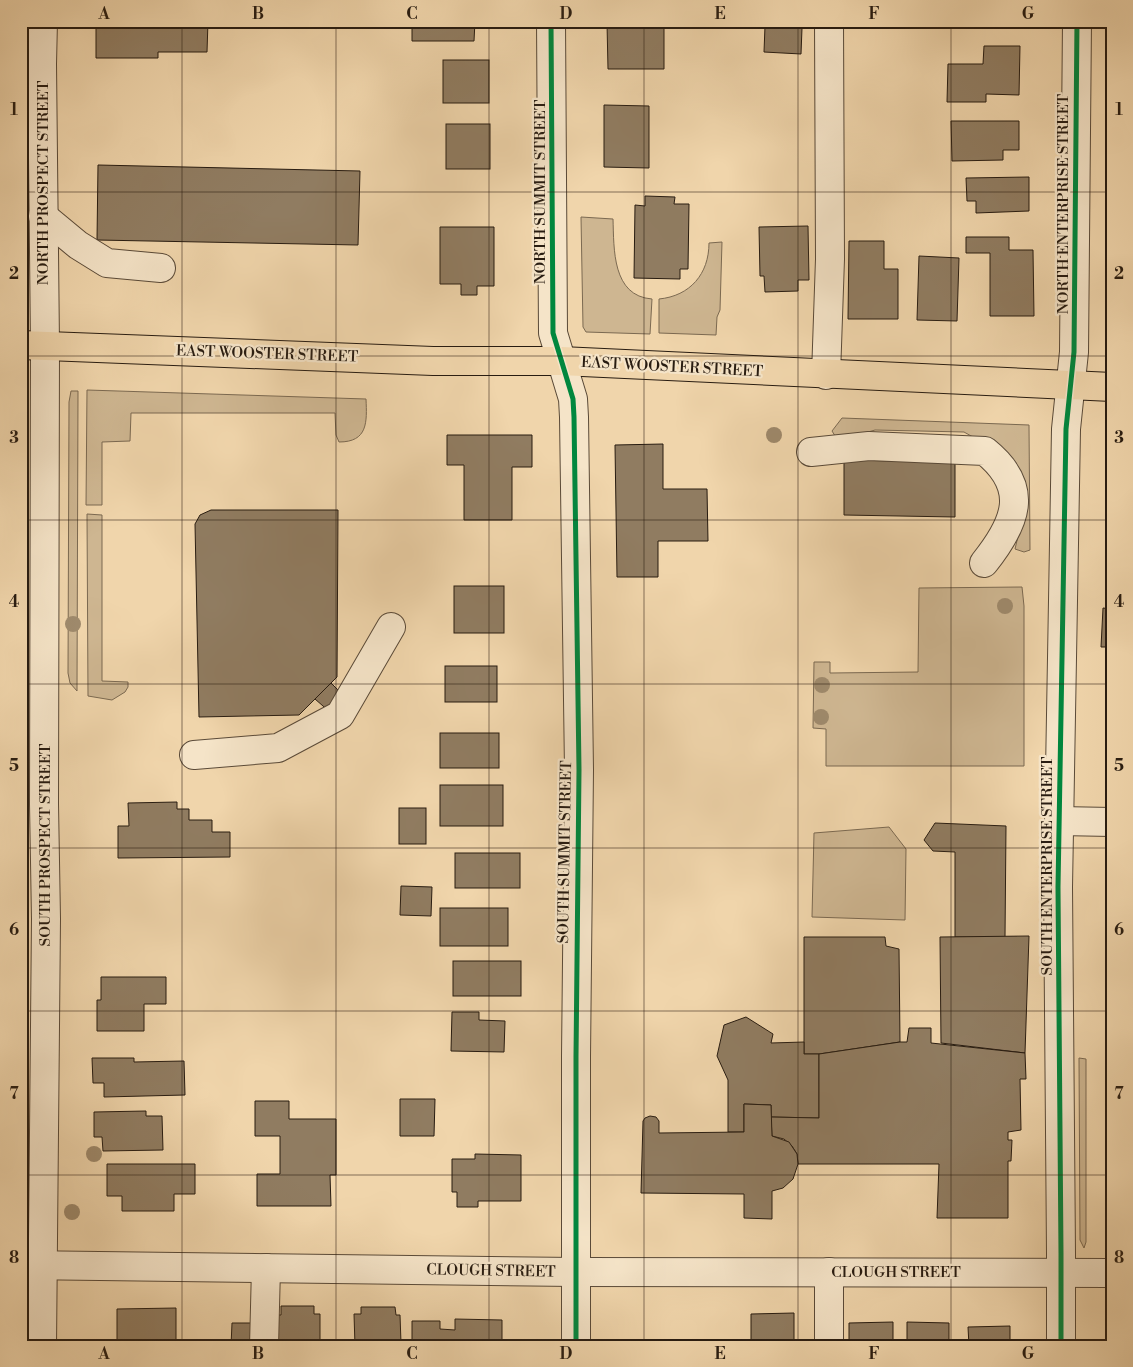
<svg xmlns="http://www.w3.org/2000/svg" width="1133" height="1367" font-family="'Libre Bodoni',serif">
	<rect width="100%" height="100%" fill="#f0d5ab"/>
	<filter id="stains"><feTurbulence type="fractalNoise" baseFrequency=".004" numOctaves="4"/><feColorMatrix values="0 0 0 0 .2 0 0 0 0 .09 0 0 0 0 .02 0 0 0 .5 -.17"/></filter>
	<radialGradient id="worn" r=".72"><stop offset=".6" stop-color="#630" stop-opacity="0"/><stop offset="1" stop-color="#630" stop-opacity=".3"/></radialGradient>
	<!-- green -->
	<g fill="#ceb691" stroke="#7b6951">
		<path d="M 581,217 L 613,219 C 614,249 612,296 652,299 L 650,334 L 586,332 L 583,327 Z"/>
		<path d="M 722,242 L 720,310 L 717,317 L 716,335 L 659,333 L 659,299 C 690,296 709,274 709,243 Z"/>
		<path d="M 87,390 L 366,399 C 367,422 368,442 339,442 L 336,435 L 335,413 L 131,413 L 130,441 L 102,442 L 102,505 L 86,505 Z"/>
		<polygon points="71,391 78,391 77,691 70,683 68,673 69,402"/>
		<polygon points="842,418 1029,425 1030,550 1024,552 1015,549 1024,511 980,441 964,432 875,430 844,439 837,439 832,431"/>
		<polygon points="87,514 102,515 102,681 128,682 128,687 125,692 112,700 88,696"/>
		<polygon points="1022,587 1024,606 1024,766 826,766 826,729 813,728 814,662 830,662 830,673 918,672 919,588"/>
		<polygon points="889,827 906,849 905,920 812,917 814,833"/>
		<polygon points="1079,1058 1086,1059 1086,1242 1084,1248 1080,1240"/>
	</g>
	<!-- building -->
	<g fill="#907c61" stroke="#281c11">
		<polygon points="96,21 208,21 207,52 158,52 158,58 96,58"/>
		<polygon points="412,21 475,21 474,41 412,41"/>
		<polygon points="664,22 664,69 608,69 607,23"/>
		<polygon points="765,26 802,28 801,54 764,52"/>
		<polygon points="984,46 1020,46 1019,95 986,94 986,102 947,102 948,64 983,64"/>
		<rect x="443" y="60" width="46" height="43"/>
		<polygon points="604,105 649,106 649,168 604,167"/>
		<polygon points="951,121 1019,121 1019,150 1003,150 1003,160 952,161"/>
		<rect x="446" y="124" width="44" height="45"/>
		<polygon points="98,165 360,171 358,245 97,240"/>
		<polygon points="1029,177 1029,211 976,213 976,201 967,201 966,178"/>
		<polygon points="645,196 675,197 674,204 689,204 688,269 680,269 680,279 634,278 635,205 645,206"/>
		<polygon points="808,226 809,280 798,280 798,291 765,292 764,276 760,276 759,227"/>
		<polygon points="440,227 494,227 494,286 477,286 477,295 461,295 461,284 440,284"/>
		<polygon points="966,237 1009,237 1009,250 1033,250 1034,316 990,316 990,253 966,253"/>
		<polygon points="849,241 884,241 884,269 898,269 898,319 848,319"/>
		<polygon points="919,256 959,258 957,321 917,320"/>
		<polygon points="447,435 532,435 532,467 512,467 512,520 464,520 464,465 447,465"/>
		<polygon points="663,444 663,489 707,489 708,541 658,541 658,577 617,577 615,445"/>
		<polygon points="844,460 955,462 955,517 844,515"/>
		<polygon points="211,510 338,510 337,677 299,715 199,717 195,524 200,515"/>
		<rect x="454" y="586" width="50" height="47"/>
		<polygon points="1103,608 1112,609 1112,647 1101,647"/>
		<rect x="445" y="666" width="52" height="36"/>
		<polygon points="331,683 346,698 331,713 315,699"/>
		<rect x="440" y="733" width="59" height="35"/>
		<rect x="440" y="785" width="63" height="41"/>
		<polygon points="177,802 177,809 189,809 189,820 212,820 212,832 230,832 230,857 118,858 118,826 129,826 128,803"/>
		<rect x="399" y="808" width="27" height="36"/>
		<polygon points="935,823 1006,826 1005,937 955,937 955,852 933,851 924,840"/>
		<rect x="455" y="853" width="65" height="35"/>
		<polygon points="401,886 432,887 431,916 400,915"/>
		<rect x="440" y="908" width="68" height="38"/>
		<polygon points="1029,936 1025,1053 941,1043 940,937"/>
		<polygon points="804,937 885,937 886,946 899,949 900,1042 819,1054 804,1054"/>
		<rect x="453" y="961" width="68" height="35"/>
		<polygon points="101,977 166,977 166,1004 144,1004 144,1031 97,1031 97,1000 101,1000"/>
		<polygon points="452,1012 479,1012 479,1020 505,1021 504,1052 451,1051"/>
		<polygon points="746,1017 773,1034 771,1043 804,1042 804,1054 819,1054 819,1118 771,1117 771,1105 744,1104 744,1132 728,1132 728,1080 717,1056 724,1025"/>
		<polygon points="909,1028 931,1028 931,1043 1025,1053 1026,1079 1020,1079 1021,1130 1008,1132 1008,1140 1012,1140 1011,1161 1008,1161 1008,1218 937,1218 939,1164 798,1164 797,1154 792,1146 784,1139 772,1136 771,1117 819,1118 819,1054 900,1042 907,1042"/>
		<polygon points="92,1058 134,1058 134,1062 184,1061 185,1095 104,1097 104,1083 93,1083"/>
		<polygon points="400,1099 435,1099 434,1136 400,1136"/>
		<polygon points="255,1101 289,1101 289,1119 336,1119 336,1175 330,1175 331,1206 257,1206 257,1174 280,1174 280,1136 255,1136"/>
		<polygon points="744,1104 771,1105 772,1136 789,1142 797,1154 798,1164 793,1179 783,1188 772,1191 772,1219 744,1218 744,1194 641,1193 643,1121 645,1118 650,1116 656,1117 659,1121 659,1133 744,1132"/>
		<polygon points="146,1111 146,1116 162,1116 163,1150 103,1151 102,1137 94,1137 94,1112"/>
		<polygon points="475,1154 521,1155 521,1201 478,1201 478,1207 457,1207 457,1192 452,1192 452,1159 475,1159"/>
		<polygon points="107,1164 195,1164 195,1194 174,1194 174,1211 122,1211 122,1196 107,1196"/>
		<polygon points="281,1306 314,1306 314,1314 320,1314 320,1346 275,1346 275,1315 281,1315"/>
		<polygon points="361,1307 395,1307 396,1315 400,1315 401,1343 395,1343 395,1346 355,1346 354,1314 361,1314"/>
		<polygon points="176,1308 176,1346 117,1346 117,1309"/>
		<polygon points="794,1313 794,1346 751,1346 751,1314"/>
		<polygon points="455,1319 502,1320 502,1346 412,1346 412,1321 440,1321 440,1329 455,1330"/>
		<polygon points="893,1322 893,1346 849,1346 849,1323"/>
		<polygon points="907,1322 949,1323 949,1346 907,1346"/>
		<polygon points="232,1323 254,1323 254,1346 231,1346"/>
		<polygon points="1010,1326 1010,1346 969,1346 968,1327"/>
	</g>
	<g fill="none" stroke-linecap="round" stroke-linejoin="round">
		<defs>
			<g id="minor">
				<polyline points="551,21 553,333 573,399 574,417 579,770 576,1057 576,1346"/>
				<polyline points="43,216 78,245 107,263 161,268"/>
				<polyline points="826,375 830,259 829,21"/>
				<path d="M 811,452 L 869,446 L 985,451 C 1031,488 1016,523 984,563"/>
				<polyline points="194,755 278,748 340,715 391,627"/>
				<polyline points="1059,821 1112,822"/>
				<polyline points="21,1265 575,1272 1112,1273"/>
				<polyline points="42,1346 46,919 44,804 45,345 42,64 43,21"/>
				<polyline points="264,1346 266,1268"/>
				<polyline points="829,1346 829,1272"/>
				<polyline points="1061,1346 1061,1253 1058,887 1066,429 1074,352 1077,21"/>
			</g>
			<polyline id="major" points="21,345 433,361 561,361 1112,387"/>
		</defs>
		<!-- minor casing -->
		<use href="#minor" stroke="#5a4a38" stroke-width="30"/>
		<!-- major casing -->
		<use href="#major" stroke="#281c11" stroke-width="30"/>
		<!-- minor -->
		<use href="#minor" stroke="#f5e4c8" stroke-width="28"/>
		<!-- major -->
		<use href="#major" stroke="#f0d5ab" stroke-width="28"/>
		<defs>
			<g id="cycleway">
				<polyline points="551,21 553,333 573,399 574,417 579,770 576,1057 576,1346"/>
				<polyline points="1061,1346 1061,1253 1058,887 1066,429 1074,352 1077,21"/>
			</g>
		</defs>
		<!-- cycleway casing -->
		<use href="#cycleway" stroke="#f5e4c8" stroke-width="8"/>
		<!-- cycleway -->
		<use href="#cycleway" stroke="#00873e" stroke-width="5"/>
	</g>
	<!-- trees -->
	<g fill="#9e896b">
		<circle cx="774" cy="435" r="8"/>
		<circle cx="1005" cy="606" r="8"/>
		<circle cx="73" cy="624" r="8"/>
		<circle cx="822" cy="685" r="8"/>
		<circle cx="821" cy="717" r="8"/>
		<circle cx="94" cy="1154" r="8"/>
		<circle cx="72" cy="1212" r="8"/>
	</g>
	<!-- grid -->
	<path fill="none" stroke="#281c11" stroke-width="1" stroke-opacity="0.55" d="M 182,21 L 182,1346M 336,21 L 336,1346M 489,21 L 489,1346M 644,21 L 644,1346M 798,21 L 798,1346M 951,21 L 951,1346M 21,192 L 1112,192M 21,356 L 1112,356M 21,520 L 1112,520M 21,684 L 1112,684M 21,848 L 1112,848M 21,1011 L 1112,1011M 21,1175 L 1112,1175"/>
	<g text-anchor="middle" dominant-baseline="central" stroke-width="4.5" stroke-linejoin="round" paint-order="stroke">
		<!-- street labels -->
		<g font-size="15" fill="#281c11" stroke="#f5e4c8">
			<text transform="translate(43 183) rotate(-90)">NORTH PROSPECT STREET</text>
			<text transform="translate(540 192) rotate(-90)">NORTH SUMMIT STREET</text>
			<text transform="translate(1063 204) rotate(-90)">NORTH ENTERPRISE STREET</text>
			<text transform="translate(267 354) rotate(2)">EAST WOOSTER STREET</text>
			<text transform="translate(672 367) rotate(3)">EAST WOOSTER STREET</text>
			<text transform="translate(45 845) rotate(-90)">SOUTH PROSPECT STREET</text>
			<text transform="translate(565 852) rotate(-89)">SOUTH SUMMIT STREET</text>
			<text transform="translate(1047 866) rotate(-90)">SOUTH ENTERPRISE STREET</text>
			<text transform="translate(491 1271) rotate(1)">CLOUGH STREET</text>
			<text x="896" y="1272">CLOUGH STREET</text>
		</g>
	</g>
	<!-- margin -->
	<rect width="1133" height="1367" fill="none" stroke="#f0d5ab" stroke-width="55"/>
	<rect x="28" y="28" width="1078" height="1312" fill="none" stroke="#281c11" stroke-width="2"/>
	<g font-size="16" text-anchor="middle" font-weight="bold" fill="#281c11">
		<text x="104" y="19">A</text>
		<text x="258" y="19">B</text>
		<text x="412" y="19">C</text>
		<text x="566" y="19">D</text>
		<text x="720" y="19">E</text>
		<text x="874" y="19">F</text>
		<text x="1028" y="19">G</text>
		<text x="14" y="115">1</text>
		<text x="1119" y="115">1</text>
		<text x="14" y="279">2</text>
		<text x="1119" y="279">2</text>
		<text x="14" y="443">3</text>
		<text x="1119" y="443">3</text>
		<text x="14" y="607">4</text>
		<text x="1119" y="607">4</text>
		<text x="14" y="771">5</text>
		<text x="1119" y="771">5</text>
		<text x="14" y="935">6</text>
		<text x="1119" y="935">6</text>
		<text x="14" y="1099">7</text>
		<text x="1119" y="1099">7</text>
		<text x="14" y="1263">8</text>
		<text x="1119" y="1263">8</text>
		<text x="104" y="1359">A</text>
		<text x="258" y="1359">B</text>
		<text x="412" y="1359">C</text>
		<text x="566" y="1359">D</text>
		<text x="720" y="1359">E</text>
		<text x="874" y="1359">F</text>
		<text x="1028" y="1359">G</text>
	</g>
	<rect width="100%" height="100%" filter="url(#stains)"/>
	<rect width="100%" height="100%" fill="url(#worn)"/>
</svg>
